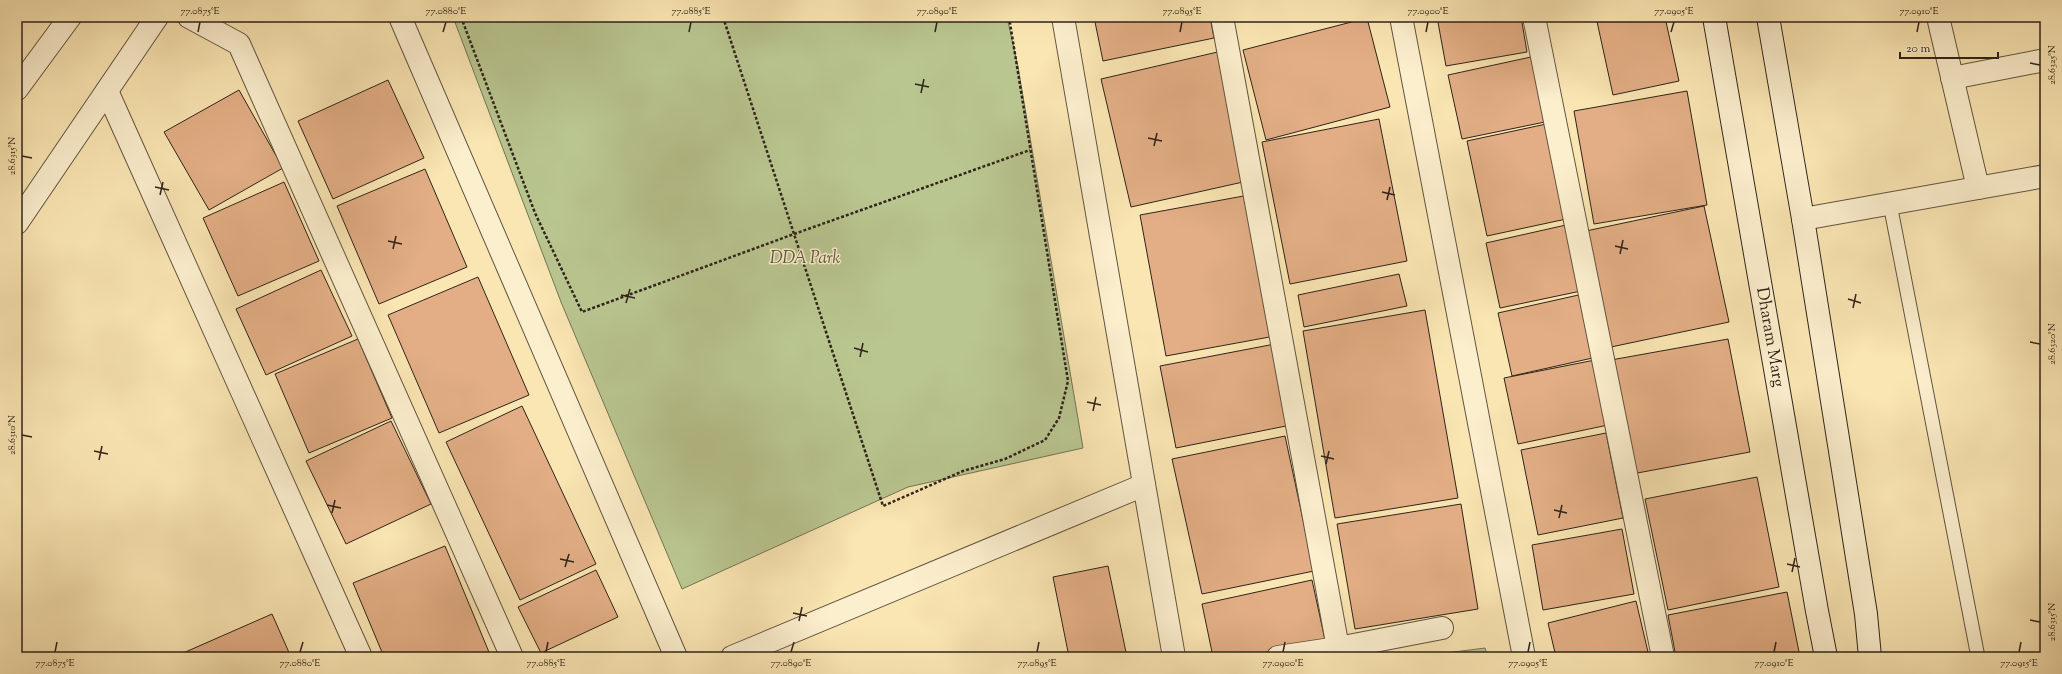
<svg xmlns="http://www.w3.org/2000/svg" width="2062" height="674" font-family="'Sorts Mill Goudy',serif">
	<rect width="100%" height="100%" fill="#fae6b3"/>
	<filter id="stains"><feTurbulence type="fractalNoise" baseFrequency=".005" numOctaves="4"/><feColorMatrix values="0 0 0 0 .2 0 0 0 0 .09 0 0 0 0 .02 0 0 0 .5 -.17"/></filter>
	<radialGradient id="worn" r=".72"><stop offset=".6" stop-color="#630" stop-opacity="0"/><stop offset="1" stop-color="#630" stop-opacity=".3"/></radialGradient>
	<!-- green -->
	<g fill="#b9c690" stroke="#747455">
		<polygon points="453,17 1007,17 1018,67 1083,448 908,487 682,589 561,302"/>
		<polygon points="1485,648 1488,657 1415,657"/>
	</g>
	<!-- building -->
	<g fill="#e3ae85" stroke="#2f231a">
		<polygon points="1094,17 1210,17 1214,38 1103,61"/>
		<polygon points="1437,17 1521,17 1527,52 1446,66"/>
		<polygon points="1596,17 1665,17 1679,81 1613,95"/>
		<polygon points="1367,18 1390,107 1266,140 1243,50"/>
		<polygon points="1222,51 1252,180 1131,207 1101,79"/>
		<polygon points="1531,57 1545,122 1462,139 1448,75"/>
		<polygon points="388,80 424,158 333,199 298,121"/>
		<polygon points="239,90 283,168 209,210 164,132"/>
		<polygon points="1687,91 1707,205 1594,224 1574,111"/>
		<polygon points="1379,119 1407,261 1290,284 1262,142"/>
		<polygon points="1551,123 1571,218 1487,236 1467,141"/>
		<polygon points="425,169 467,267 379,304 337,206"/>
		<polygon points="284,182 319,261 238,296 203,218"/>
		<polygon points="1249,195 1275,336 1166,356 1140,215"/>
		<polygon points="1704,206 1729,322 1611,347 1586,231"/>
		<polygon points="1566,225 1581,291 1500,308 1486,243"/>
		<polygon points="321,270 352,336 266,375 236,309"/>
		<polygon points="1399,274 1407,306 1304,327 1298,295"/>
		<polygon points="478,277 529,395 439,433 388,315"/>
		<polygon points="1583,294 1597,357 1512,376 1498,313"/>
		<polygon points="1425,310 1458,498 1335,518 1303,331"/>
		<polygon points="358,339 392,418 309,453 275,374"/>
		<polygon points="1728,339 1750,452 1632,474 1611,360"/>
		<polygon points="1275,344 1291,425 1176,448 1160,366"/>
		<polygon points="1595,360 1608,425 1518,444 1504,378"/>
		<polygon points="522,406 596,564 520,600 446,442"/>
		<polygon points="391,421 431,504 346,544 306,461"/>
		<polygon points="1606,433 1623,518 1538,535 1521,450"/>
		<polygon points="1285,436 1314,571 1202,594 1172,459"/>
		<polygon points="1757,477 1779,587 1668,610 1645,499"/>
		<polygon points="1461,504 1478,609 1355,629 1337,524"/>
		<polygon points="1622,529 1634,594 1543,610 1532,545"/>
		<polygon points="445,546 491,657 384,657 353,583"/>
		<polygon points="1108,566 1127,657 1069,657 1053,577"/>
		<polygon points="596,570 618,617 541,653 518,607"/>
		<polygon points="1312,580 1325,640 1244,657 1213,657 1202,604"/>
		<polygon points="1787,592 1800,657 1676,657 1668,615"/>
		<polygon points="1636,601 1648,652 1630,657 1556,657 1548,623"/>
		<polygon points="272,614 291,657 174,657"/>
	</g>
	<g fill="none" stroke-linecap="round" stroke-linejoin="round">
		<defs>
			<polyline id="lane" points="1890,204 1978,657"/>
			<g id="street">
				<polyline points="189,17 239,44 512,657"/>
				<polyline points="400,17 676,657"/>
				<polyline points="1063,17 1174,657"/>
				<polyline points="1222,17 1338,648"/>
				<polyline points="1401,17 1524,657"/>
				<polyline points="1534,17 1663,657"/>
				<polyline points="1938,17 1978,188"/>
				<polyline points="1952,78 2045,60"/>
				<polyline points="17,89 70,17"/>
				<polyline points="107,91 361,657"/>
				<polyline points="1803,219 2045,176"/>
				<polyline points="17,223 157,17"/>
				<polyline points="732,657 1144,485"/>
				<polyline points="1278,657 1338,648 1442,628"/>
			</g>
			<g id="secondary">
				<path id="s1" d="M 1714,17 L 1817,611 L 1826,657"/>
				<polyline points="1768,17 1803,219 1866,614 1870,657"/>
			</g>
		</defs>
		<!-- lane casing -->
		<use href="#lane" stroke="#625440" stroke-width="15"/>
		<!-- street casing -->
		<use href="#street" stroke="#625440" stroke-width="24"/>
		<!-- secondary casing -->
		<use href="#secondary" stroke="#2f231a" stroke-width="24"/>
		<!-- path -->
		<g stroke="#2f231a" stroke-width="2.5" stroke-dasharray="3 2" stroke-linecap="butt">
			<polyline points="461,17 535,213 582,312 794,234 1030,150"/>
			<polyline points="723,17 883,506 963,471 1005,459 1045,440 1059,418 1068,381 1009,17"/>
		</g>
		<!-- lane -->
		<use href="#lane" stroke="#fcefce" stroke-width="13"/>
		<!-- street -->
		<use href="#street" stroke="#fcefce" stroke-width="22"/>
		<!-- secondary -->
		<use href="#secondary" stroke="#fcefce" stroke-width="22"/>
	</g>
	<!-- ticks -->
	<path fill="none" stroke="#2f231a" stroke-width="1.5" d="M 198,32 L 200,22M 443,32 L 446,22M 689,32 L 691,22M 935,32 L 937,22M 1180,32 L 1182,22M 1426,32 L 1428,22M 1671,32 L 1674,22M 1917,32 L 1919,22M 2030,63 L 2040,65M 915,84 L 929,87M 921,93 L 924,79M 1148,138 L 1162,141M 1154,146 L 1157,133M 22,156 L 32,158M 155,187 L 169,190M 1382,192 L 1395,195M 160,195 L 163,182M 1387,200 L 1390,187M 388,241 L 402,244M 1615,246 L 1628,249M 393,249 L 396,236M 1620,254 L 1623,240M 621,295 L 635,298M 1848,299 L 1861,303M 626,303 L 630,289M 1853,308 L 1856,294M 2030,342 L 2040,344M 854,348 L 868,352M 860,357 L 863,343M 1087,402 L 1101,405M 1093,411 L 1096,397M 22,435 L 32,437M 94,451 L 108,454M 1321,456 L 1334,459M 99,460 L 102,446M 1326,464 L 1329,451M 327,505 L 341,508M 1554,510 L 1567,513M 332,513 L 335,500M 1559,518 L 1562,505M 560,559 L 574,562M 1787,564 L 1800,567M 565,567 L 569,554M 1792,572 L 1795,558M 793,613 L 807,616M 2030,620 L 2040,622M 799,621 L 802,607M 55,652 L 57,642M 300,652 L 303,642M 546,652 L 548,642M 791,652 L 794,642M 1037,652 L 1039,642M 1283,652 L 1285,642M 1528,652 L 1530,642M 1774,652 L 1776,642M 2019,652 L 2021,642"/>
	<g text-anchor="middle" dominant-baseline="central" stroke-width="3" stroke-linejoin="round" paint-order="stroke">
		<!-- park labels -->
		<g font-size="17" font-style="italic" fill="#58543d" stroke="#fcefce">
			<text x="805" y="259">DDA Park</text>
		</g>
		<!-- street labels -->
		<g font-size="17" fill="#2f231a" stroke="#fcefce">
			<text stroke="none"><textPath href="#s1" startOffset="325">Dharam Marg</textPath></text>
		</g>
	</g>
	<!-- margin -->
	<rect width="2062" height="674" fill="none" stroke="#fae6b3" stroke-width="44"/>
	<!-- scale -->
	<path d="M1900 52v6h98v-6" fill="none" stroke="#2f231a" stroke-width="2"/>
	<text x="1906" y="52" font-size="12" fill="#2f231a" stroke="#fcefce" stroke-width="3" paint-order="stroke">20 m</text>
	<rect x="22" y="22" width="2018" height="630" fill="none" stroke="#2f231a" stroke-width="1.5"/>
	<g font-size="10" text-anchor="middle" fill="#2f231a">
		<text x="200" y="14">77.0875°E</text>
		<text x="446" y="14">77.0880°E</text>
		<text x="691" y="14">77.0885°E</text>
		<text x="937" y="14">77.0890°E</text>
		<text x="1182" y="14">77.0895°E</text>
		<text x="1428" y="14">77.0900°E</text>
		<text x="1674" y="14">77.0905°E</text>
		<text x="1919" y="14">77.0910°E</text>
		<text transform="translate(2051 65) rotate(-90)" y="4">28.6325°N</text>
		<text transform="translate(11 156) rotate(-90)" y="4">28.6315°N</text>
		<text transform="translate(2051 344) rotate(-90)" y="4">28.6320°N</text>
		<text transform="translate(11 435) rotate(-90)" y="4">28.6310°N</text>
		<text transform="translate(2051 622) rotate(-90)" y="4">28.6315°N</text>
		<text x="55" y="666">77.0875°E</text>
		<text x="300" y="666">77.0880°E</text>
		<text x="546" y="666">77.0885°E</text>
		<text x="791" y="666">77.0890°E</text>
		<text x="1037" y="666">77.0895°E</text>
		<text x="1283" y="666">77.0900°E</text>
		<text x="1528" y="666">77.0905°E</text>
		<text x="1774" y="666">77.0910°E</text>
		<text x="2019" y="666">77.0915°E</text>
	</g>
	<rect width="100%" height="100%" filter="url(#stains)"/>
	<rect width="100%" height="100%" fill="url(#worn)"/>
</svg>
